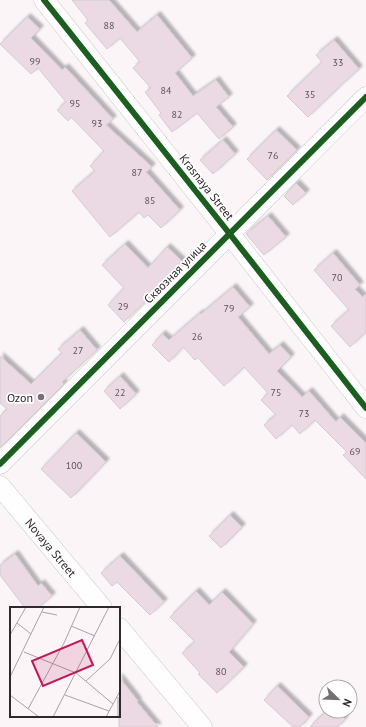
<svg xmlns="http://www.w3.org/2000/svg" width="366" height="727" font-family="'PT Sans',sans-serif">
	<defs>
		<filter id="shadow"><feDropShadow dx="3.5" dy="-3.5" stdDeviation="1" flood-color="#0004"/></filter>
	</defs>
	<rect width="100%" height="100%" fill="#fbf5f8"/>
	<!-- building -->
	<g fill="#ebdae3" stroke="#d2cccf" filter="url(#shadow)">
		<polygon points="72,0 109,0 137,32 157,15 192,58 175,73 193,96 216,80 229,97 216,107 233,127 219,139 197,113 172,132 159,115 161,113 145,92 151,88 133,68 140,62 120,38 107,49 85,23 88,20"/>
		<polygon points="27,17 40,29 31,38 62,70 65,67 113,119 106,125 152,167 146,172 180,210 161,228 148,215 144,218 139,212 110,237 72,191 95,171 90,166 104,151 71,117 68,121 57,110 66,102 38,68 31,74 0,44"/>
		<polygon points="334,40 359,69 339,87 308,117 287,96 322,62 316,55"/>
		<polygon points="276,130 297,150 267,180 247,159"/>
		<polygon points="223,140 235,154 213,174 200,160"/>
		<polygon points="296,183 306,193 293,205 284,196"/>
		<polygon points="268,216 286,237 264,255 246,234"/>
		<polygon points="125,244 148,268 167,247 183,262 158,289 124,322 108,305 124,288 102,265"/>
		<polygon points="333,253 360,285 355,289 363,297 366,293 366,332 350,347 331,326 349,310 314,270"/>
		<polygon points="233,287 250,307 238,317 269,354 280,345 291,357 277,371 302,397 309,391 336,422 340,417 366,443 366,479 343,455 347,452 315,420 300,434 292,425 276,439 264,425 276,415 261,400 268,393 244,367 224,386 198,358 195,360 183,347 169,362 152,345 162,334 169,340 200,313 201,314"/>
		<polygon points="80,330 97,350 62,382 64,384 0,448 0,416 7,409 0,403 0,356 31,384 62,353 58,349"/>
		<polygon points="120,376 136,394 120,409 104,391"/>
		<polygon points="76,433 106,462 71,498 41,469"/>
		<polygon points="230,515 242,527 221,548 209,536"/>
		<polygon points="15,554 38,586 41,583 52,596 38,608 25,608 0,575 0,565"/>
		<polygon points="120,556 164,602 150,615 117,582 112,586 101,573"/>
		<polygon points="196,591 209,605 222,592 253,624 229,652 244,667 217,693 198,674 200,673 182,653 195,642 170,617"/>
		<polygon points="119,677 138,701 137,702 158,727 119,727"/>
		<polygon points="277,686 309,717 300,727 293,727 264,700"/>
		<polygon points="326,711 336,711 345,719 338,727 310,727"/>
	</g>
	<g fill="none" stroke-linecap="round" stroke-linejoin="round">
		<defs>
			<g id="minor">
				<polyline points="44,0 229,233 366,408"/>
				<polyline points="0,464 366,97"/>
				<path id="s1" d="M 0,486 L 102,608"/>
				<polyline points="119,628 202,727"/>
			</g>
		</defs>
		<!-- minor casing -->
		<use href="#minor" stroke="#cdc6ca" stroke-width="21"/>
		<!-- minor -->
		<use href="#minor" stroke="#fefefe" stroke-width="20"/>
		<defs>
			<g id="cycleway">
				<polyline points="44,0 229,233 366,408"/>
				<polyline points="0,464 366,97"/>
			</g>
		</defs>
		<!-- cycleway casing -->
		<use href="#cycleway" stroke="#fff" stroke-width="8"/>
		<!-- cycleway -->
		<use href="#cycleway" stroke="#1b5e20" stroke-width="6"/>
	</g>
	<!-- markers -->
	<circle fill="#767073" stroke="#fff" stroke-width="1.5" cx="41" cy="397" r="4"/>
	<g text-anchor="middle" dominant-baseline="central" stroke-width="3.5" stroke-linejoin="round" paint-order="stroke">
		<!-- number labels -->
		<g font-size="10" fill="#5e545a">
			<text x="109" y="25">88</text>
			<text x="35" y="61">99</text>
			<text x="338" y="62">33</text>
			<text x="166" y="90">84</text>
			<text x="310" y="94">35</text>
			<text x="75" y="103">95</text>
			<text x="177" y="114">82</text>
			<text x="97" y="123">93</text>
			<text x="273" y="155">76</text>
			<text x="137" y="172">87</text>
			<text x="150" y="200">85</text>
			<text x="337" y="277">70</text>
			<text x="123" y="306">29</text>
			<text x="229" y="308">79</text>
			<text x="197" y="336">26</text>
			<text x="78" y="350">27</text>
			<text x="120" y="392">22</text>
			<text x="276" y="392">75</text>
			<text x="304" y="413">73</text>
			<text x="355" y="451">69</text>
			<text x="74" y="465">100</text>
			<text x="221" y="671">80</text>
		</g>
		<!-- street labels -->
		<g font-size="12" fill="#2f282c" stroke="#fff">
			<text transform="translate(207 187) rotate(52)">Krasnaya Street</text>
			<text transform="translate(175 272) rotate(-45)">Сквозная улица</text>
			<text stroke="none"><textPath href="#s1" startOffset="80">Novaya Street</textPath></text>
		</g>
		<!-- poi labels -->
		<g font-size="12" fill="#2f282c" stroke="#fff" text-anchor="end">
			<text x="33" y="397">Ozon</text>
		</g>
	</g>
	<!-- overview -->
	<g transform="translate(10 607)">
		<rect width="110" height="110" fill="#fbf5f8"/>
		<path fill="none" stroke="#a9a3a6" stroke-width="1" d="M 32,5 L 47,8M 7,16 L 21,27M 61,19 L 85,29M 0,28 L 16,0M 14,45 L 66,66 L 103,97M 0,70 L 34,0M 76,74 L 100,52 L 110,32M 0,88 L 29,110M 55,88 L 99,104M 108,90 L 108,110M 18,102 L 54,36 L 70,0M 43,110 L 99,0M 96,110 L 110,84"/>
		<path fill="#c2185b" fill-opacity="0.15" stroke="#c2185b" stroke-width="2" d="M 72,33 L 83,58 L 33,79 L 22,54 Z"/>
		<rect width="110" height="110" fill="none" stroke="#2f282c" stroke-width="2"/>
	</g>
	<!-- north arrow -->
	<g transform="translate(338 699) rotate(113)"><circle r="19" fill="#ffffff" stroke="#aca9ab"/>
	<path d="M0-3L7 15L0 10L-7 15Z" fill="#767073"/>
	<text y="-6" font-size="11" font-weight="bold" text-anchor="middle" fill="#2f282c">N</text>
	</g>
</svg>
